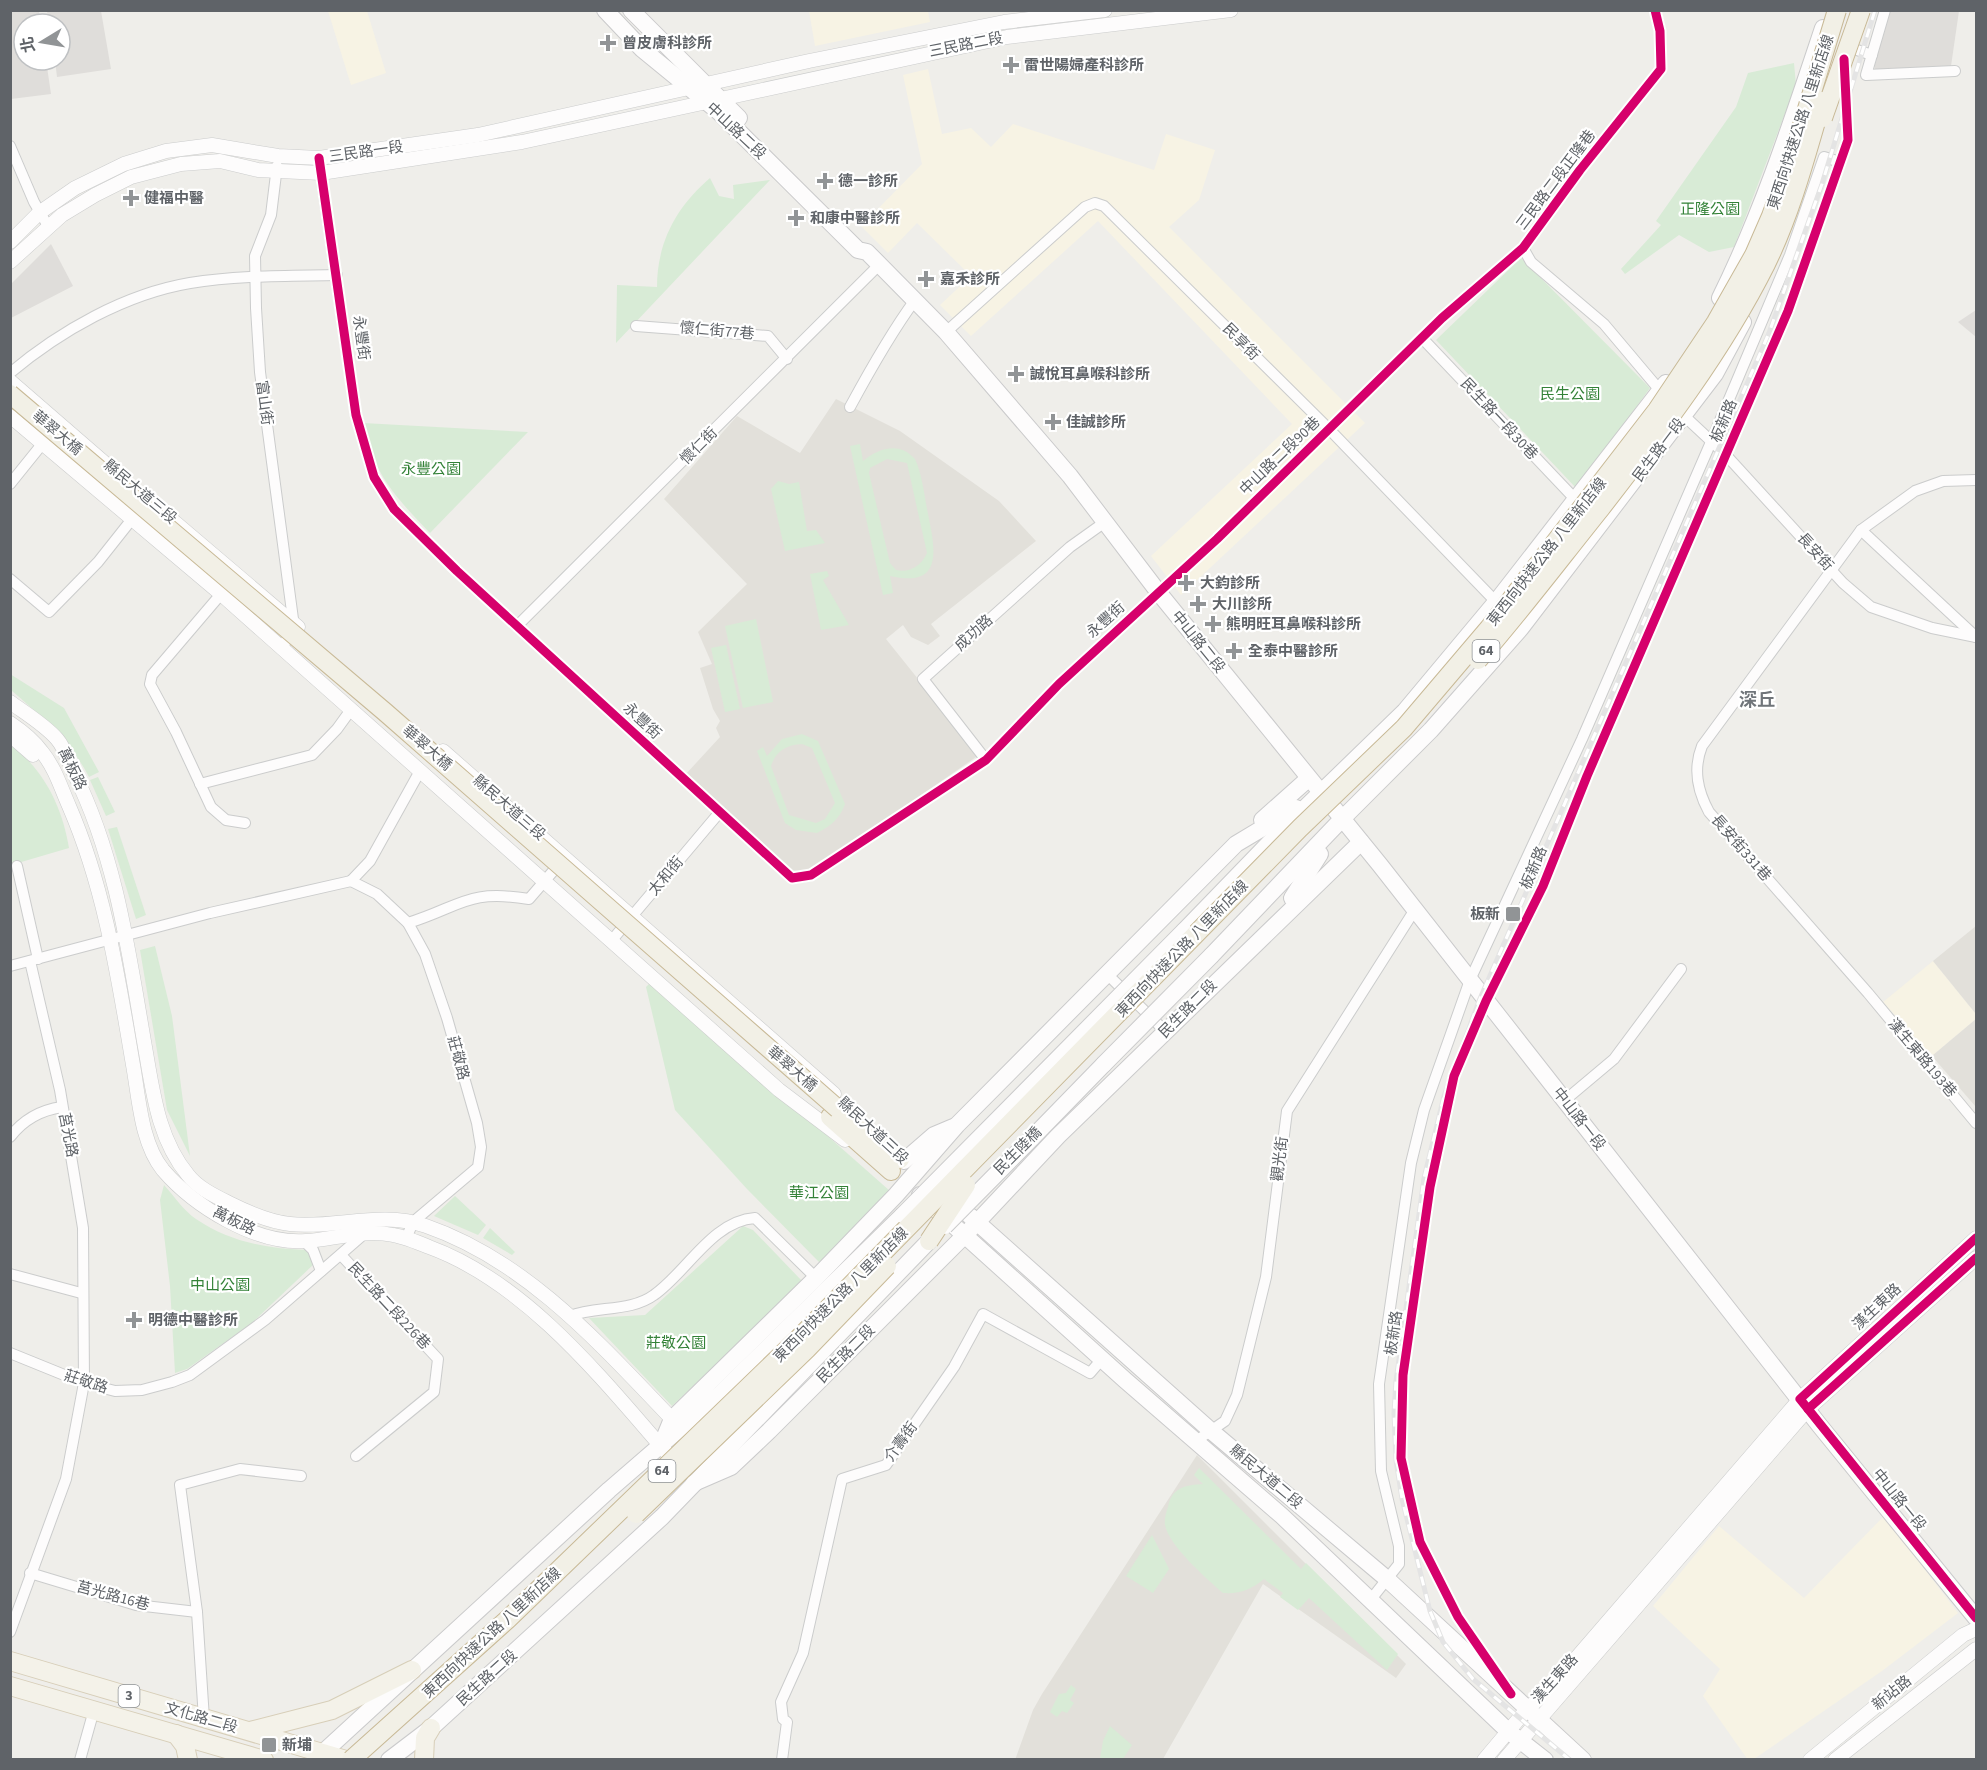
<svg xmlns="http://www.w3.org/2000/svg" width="1987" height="1770" font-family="'Source Sans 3','Noto Sans TC',sans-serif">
	<rect width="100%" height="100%" fill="#efeeea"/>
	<!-- commercial -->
	<g fill="#f7f3e4">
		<polygon points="328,11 367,11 386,73 351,85"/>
		<polygon points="809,11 928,11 930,22 815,46"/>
		<polygon points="928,69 942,134 971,128 991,147 1013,124 1154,170 1166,134 1215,150 1199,200 1169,227 1365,423 1181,595 1151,556 1292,424 1098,221 971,336 940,305 971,276 917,223 888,253 861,226 922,164 903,75"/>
		<polygon points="1933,961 1976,1014 1976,1019 1932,1056 1883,1002"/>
		<polygon points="1884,1516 1958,1613 1882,1671 1754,1759 1748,1760 1703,1696 1720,1669 1653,1606 1719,1526 1804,1598"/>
	</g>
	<!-- industrial -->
	<g fill="#dfddda">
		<polygon points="10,11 39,11 41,24 24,24 24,60 46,60 51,94 11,99"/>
		<polygon points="47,11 101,11 111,69 57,77 55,60 60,60 60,24 49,24"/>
		<polygon points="1890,11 1959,11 1951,66 1876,71 1873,63"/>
		<polygon points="51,244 73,286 11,318 11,284"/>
		<polygon points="1976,310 1976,337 1958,322"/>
	</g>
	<!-- education -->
	<g fill="#e2e0da">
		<polygon points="836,399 900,431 999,501 1036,541 931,624 940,636 928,645 911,637 903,625 886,639 979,755 856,840 805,872 791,870 685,775 720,737 716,728 720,721 713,709 700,668 712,664 698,632 747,584 664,499 737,416 800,453"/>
		<polygon points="1976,926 1976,1014 1933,961"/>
		<polygon points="1976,1019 1976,1107 1932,1056"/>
		<polygon points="1197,1455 1406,1664 1396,1678 1263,1584 1163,1759 1015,1760 1033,1710 1042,1694"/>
	</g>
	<!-- green -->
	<g fill="#d8ebd6" fill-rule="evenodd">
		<polygon points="1794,63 1796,85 1734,247 1709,252 1679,235 1625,274 1621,269 1661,225 1656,221 1736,107 1748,73"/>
		<path d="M 710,178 L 719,196 L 734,199 L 733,185 L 770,180 L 616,343 L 617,285 L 657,287 C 657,243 676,207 710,178 Z"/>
		<polygon points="1521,258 1650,388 1577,489 1436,340"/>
		<path d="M 363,423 L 528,432 L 430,533 C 396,498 372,472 363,423 Z"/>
		<path d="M 860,444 L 863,461 C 878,448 900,441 915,459 C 922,474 924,493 927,509 C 934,545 947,589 890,576 L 893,593 L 883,595 L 850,446 ZM 887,459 L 907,463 L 927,553 C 921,566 910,573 896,570 L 890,563 L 869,473 L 870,468 Z"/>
		<polygon points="778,481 789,484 799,482 807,531 816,530 825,543 785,551 771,489"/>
		<polygon points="827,571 829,576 823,580 849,625 821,630 810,574"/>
		<polygon points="756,619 773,702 743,708 725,626"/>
		<polygon points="726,645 740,709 725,712 711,648"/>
		<path d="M 10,674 L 64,708 L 99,772 L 89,777 C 70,740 42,717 11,690 Z"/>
		<path d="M 802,734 L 818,741 L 845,804 C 840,818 831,826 817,833 L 796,830 L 785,823 L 757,751 L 763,747 L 767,756 L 782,739 ZM 802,744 L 812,748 L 835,803 L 825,819 L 816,823 L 789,815 L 771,766 C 776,751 786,745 802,744 Z"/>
		<path d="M 11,745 C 45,771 62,807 69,848 L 11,865 Z"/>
		<polygon points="98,777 115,812 106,816 90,780"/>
		<polygon points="117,827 146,915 136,919 108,829"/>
		<polygon points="155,946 172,1016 190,1156 167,1110 140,950"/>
		<polygon points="652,981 890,1191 820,1263 747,1189 675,1110 646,987"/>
		<path d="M 164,1185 C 174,1196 184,1211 196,1219 C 230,1242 268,1249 308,1250 L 314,1264 L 252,1323 L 187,1369 L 175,1373 L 170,1286 L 160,1200 Z"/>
		<polygon points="455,1196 486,1225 478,1235 434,1216"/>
		<polygon points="743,1226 753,1230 803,1282 672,1406 589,1318 645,1315"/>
		<polygon points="490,1228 515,1252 512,1255 483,1238"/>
		<path d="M 1199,1468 L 1301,1569 L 1306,1563 L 1398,1654 L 1387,1670 L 1309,1598 L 1298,1610 L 1280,1597 L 1283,1593 L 1264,1579 C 1250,1590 1241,1594 1223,1593 C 1207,1579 1169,1546 1165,1525 C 1164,1520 1166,1512 1168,1507 C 1172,1487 1186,1485 1203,1484 L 1194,1475 Z"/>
		<polygon points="1152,1535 1169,1569 1153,1593 1126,1576"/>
		<polygon points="1071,1685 1076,1689 1070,1700 1074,1703 1067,1713 1062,1711 1057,1717 1050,1712 1059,1694 1066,1693"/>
		<polygon points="1110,1726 1132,1745 1123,1759 1100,1759 1103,1741"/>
	</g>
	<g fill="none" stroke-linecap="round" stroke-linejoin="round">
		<defs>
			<g id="minor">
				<polyline points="1885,10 1866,75 1955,71"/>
				<polyline points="1848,47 1872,55"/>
				<polyline points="10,146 34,202 48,226"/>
				<polyline points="277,166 271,215 255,256 256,308 260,372 293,619 283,649"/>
				<polyline points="320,168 356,415 374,477 394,509 457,571 792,878 811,875 986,760 1059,684 1217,539 1442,318 1523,248 1580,170 1661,69 1660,31 1655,10"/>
				<polyline points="1523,248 1531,262 1604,324 1663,394"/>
				<polyline points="636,326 768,336 787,359"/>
				<polyline points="946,332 1085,207 1095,203 1104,206 1329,429 1500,606"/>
				<polyline points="1422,338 1576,500"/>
				<path d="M 10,373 C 60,331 125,294 190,283 C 238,275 288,276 337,275"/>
				<path d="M 850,407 C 870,370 890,334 915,300"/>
				<polyline points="1680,412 1726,455 1843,583 1871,607 1932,628 1976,637"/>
				<path d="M 1976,480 L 1943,481 L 1915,491 L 1861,530 L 1702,746 C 1693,769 1697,790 1709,812 L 1868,993 L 1976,1123"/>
				<polyline points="10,484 43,443"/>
				<polyline points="1861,530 1976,637"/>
				<polyline points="10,579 49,612 98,562 136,514"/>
				<polyline points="221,594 152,675 150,684 176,732 211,807 226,820 245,823"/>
				<polyline points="517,626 879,265"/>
				<polyline points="986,760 923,679 1070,547 1105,522"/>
				<polyline points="200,784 312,755 337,729 350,711"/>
				<polyline points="17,866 38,959"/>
				<polyline points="351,881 377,894 408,923 425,954 447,1018 477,1123 481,1147 478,1167 413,1222 406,1239"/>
				<polyline points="351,881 370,861 420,771"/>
				<path d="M 408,923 C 462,906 467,889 529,899 L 561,862"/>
				<polyline points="612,940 719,813"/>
				<polyline points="10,966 210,913 351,881"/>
				<polyline points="1107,974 1165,1031"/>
				<polyline points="1564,1101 1614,1059 1681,969"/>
				<path d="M 10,1137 C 23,1120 41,1110 62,1107"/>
				<polyline points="304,1241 313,1250 321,1271"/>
				<polyline points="341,1255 438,1359 434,1392 356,1456"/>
				<polyline points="10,1274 81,1293"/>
				<path d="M 570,1316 C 596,1306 631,1312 654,1295 C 687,1272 712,1221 755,1218 L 816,1278"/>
				<polyline points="10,1353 84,1383 115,1391 142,1390 172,1382 190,1375 265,1320 364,1234"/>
				<polyline points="1196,1441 1225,1421 1237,1395 1266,1277 1287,1111 1414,911"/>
				<polyline points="30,1573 136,1605 197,1612"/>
				<polyline points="1372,1598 1399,1564 1399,1546 1381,1471 1379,1384 1411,1163 1424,1110 1470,980 1582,739 1711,442 1790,255 1824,157 1840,162"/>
				<polyline points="10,1632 66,1479 84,1383 83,1228 60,1090 30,961"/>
				<polyline points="1497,1674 1458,1617 1420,1542 1401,1458 1403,1375 1430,1187 1442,1127 1454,1076 1486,1001 1543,886 1587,776 1788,311 1848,140 1844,70"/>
				<polyline points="204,1719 197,1612 180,1485 240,1469 301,1476"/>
				<polyline points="80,1760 94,1710"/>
				<polyline points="782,1760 787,1722 783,1719 781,1702 803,1653 842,1479 886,1465 954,1367 983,1314 1090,1373 1102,1359"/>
			</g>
			<g id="tertiary">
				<polyline points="10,242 39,213 75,188 124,164 166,151 212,145 278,156 319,158 478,135 809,61 1004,22 1105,10"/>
				<polyline points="10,262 62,215 95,195 131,177 181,164 220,161 258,170 321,173 522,142 1007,37 1231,10"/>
				<polyline points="10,381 115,472"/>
				<polyline points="10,416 221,594 779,1090 845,1140"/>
				<polyline points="151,502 298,627"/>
				<path d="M 10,702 C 25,713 45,725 57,739 C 65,748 69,763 74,773 C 117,859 129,955 145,1047 C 153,1092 158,1139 188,1175 C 198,1188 215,1196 229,1203 C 247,1212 269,1222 290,1224 C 335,1229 381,1210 426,1226 C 527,1261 600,1344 672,1419"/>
				<path d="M 10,723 C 22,731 34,741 42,752 C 55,768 61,788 69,806 C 105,889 118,977 133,1065 C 139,1098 141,1143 163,1170 C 194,1206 256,1245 306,1241 C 334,1239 364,1229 393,1235 C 405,1237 417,1242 429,1247 C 525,1282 600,1376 666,1452"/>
				<polyline points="10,735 33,755"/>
				<polyline points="443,751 834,1094"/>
				<polyline points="1484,1760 1527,1709 1547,1692 1800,1399 1976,1238"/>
				<polyline points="1504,1760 1808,1409 1976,1258"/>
				<polyline points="1810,1760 1963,1635 1976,1629"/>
				<polyline points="1835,1760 1976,1649"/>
			</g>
			<g id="secondary">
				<polyline points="605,10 642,49 719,112 858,250 867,252 946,332 1070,476 1159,593 1380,865 1820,1426 1976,1618"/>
				<polyline points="631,10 739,118"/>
				<path d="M 1720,298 C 1763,211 1792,121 1823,28"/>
				<polyline points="1262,820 1308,779"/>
				<polyline points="1292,898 1320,854"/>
				<polyline points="1184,931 1273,839 1405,711 1496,602 1666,383"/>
				<polyline points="1211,956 1342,819 1431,730 1521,628 1715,374 1743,322"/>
				<polyline points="1031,1139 1104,1064"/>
				<polyline points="904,1161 934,1135 953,1127"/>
				<polyline points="920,1195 1125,1380 1282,1516 1508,1731 1545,1760"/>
				<polyline points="970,1216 1210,1430 1387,1579 1583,1760"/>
				<polyline points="661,1446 672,1419 816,1278 896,1195 957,1125 1236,844 1296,808"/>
				<polyline points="694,1483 731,1467 769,1431 966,1234 1058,1136 1361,842"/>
				<polyline points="315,1760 609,1490 721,1393 903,1215"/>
				<polyline points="389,1760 431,1728 662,1517 929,1241"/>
			</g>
			<g id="primary">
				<polyline points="10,1661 346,1760"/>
				<polyline points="10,1686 264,1760"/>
				<polyline points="250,1731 332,1710 412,1670"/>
				<polyline points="176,1734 185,1746 188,1760"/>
				<polyline points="424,1760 425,1738 431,1728"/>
			</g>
			<g id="trunk">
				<polyline points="843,1113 900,1159"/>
				<polyline points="830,1117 891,1171"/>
			</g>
		</defs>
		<!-- minor casing -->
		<use href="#minor" stroke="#cbcccc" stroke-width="12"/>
		<!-- tertiary casing -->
		<use href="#tertiary" stroke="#cbcccc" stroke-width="15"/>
		<!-- secondary casing -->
		<use href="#secondary" stroke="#cacacb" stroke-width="18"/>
		<!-- primary casing -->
		<use href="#primary" stroke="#d7ceb8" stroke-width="20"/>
		<!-- trunk casing -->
		<use href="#trunk" stroke="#c8b996" stroke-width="20"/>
		<!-- minor -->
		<use href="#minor" stroke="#fdfcfc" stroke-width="10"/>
		<!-- tertiary -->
		<use href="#tertiary" stroke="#fdfcfc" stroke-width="14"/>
		<!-- secondary -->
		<use href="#secondary" stroke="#fdfcfc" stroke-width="16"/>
		<!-- primary -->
		<use href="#primary" stroke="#f4f2e9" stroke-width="18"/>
		<!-- trunk -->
		<use href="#trunk" stroke="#f2f0e6" stroke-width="18"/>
		<defs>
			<polyline id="rail" points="1570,1760 1473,1679 1443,1642 1430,1611 1402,1499 1396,1460 1394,1413 1396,1381 1424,1178 1444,1096 1479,1001 1769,333 1822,184 1875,10"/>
		</defs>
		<!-- rail casing -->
		<use href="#rail" stroke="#e4e4e4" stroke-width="5"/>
		<!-- rail -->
		<use href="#rail" stroke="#fff" stroke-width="3" stroke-dasharray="9" stroke-linecap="butt"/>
		<defs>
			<g id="secondary-bridge">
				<polyline points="1104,1064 1211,956"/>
				<polyline points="903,1215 1184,931"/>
				<polyline points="945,1226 1031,1139"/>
			</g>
			<g id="trunk-bridge">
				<polyline points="1823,118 1861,10"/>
				<polyline points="10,394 385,712 838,1109"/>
				<path d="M 1478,660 C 1521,611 1560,559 1601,508 C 1661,431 1722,352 1766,264 C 1791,213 1806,156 1822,101"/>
				<polyline points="929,1241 966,1185"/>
				<polyline points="636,1514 807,1349 887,1266"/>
				<polyline points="351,1760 508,1619 798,1339 1300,828 1404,728 1489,628 1657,410 1716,322 1754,255 1771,216 1790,165 1837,10"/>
			</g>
		</defs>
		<!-- secondary-bridge casing -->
		<use href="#secondary-bridge" stroke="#cacacb" stroke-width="18" stroke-linecap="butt"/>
		<!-- trunk-bridge casing -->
		<use href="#trunk-bridge" stroke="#c8b996" stroke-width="20" stroke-linecap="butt"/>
		<!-- secondary-bridge -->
		<use href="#secondary-bridge" stroke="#fdfcfc" stroke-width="16"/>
		<!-- trunk-bridge -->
		<use href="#trunk-bridge" stroke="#f2f0e6" stroke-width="18"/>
		<defs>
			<g id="cycleway">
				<polyline points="319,158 356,415 374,477 394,509 457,571 792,878 811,875 986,760 1059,684 1217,539 1442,318 1523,248 1580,170 1661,69 1660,31 1655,10"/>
				<polyline points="1976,1238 1800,1399 1976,1618"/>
				<polyline points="1808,1409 1976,1258"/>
				<polyline points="1511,1694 1458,1617 1420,1542 1401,1458 1403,1375 1430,1187 1454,1076 1486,1001 1543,886 1587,776 1788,311 1848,140 1844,59"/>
			</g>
		</defs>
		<!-- cycleway casing -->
		<use href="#cycleway" stroke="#fff" stroke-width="13"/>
		<!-- cycleway -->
		<use href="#cycleway" stroke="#d6006c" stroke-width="9"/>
	</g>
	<!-- markers -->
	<g fill="#919496" stroke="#fff" stroke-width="2">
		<path d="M605 34h6v6h6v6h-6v6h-6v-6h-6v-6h6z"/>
		<path d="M1008 56h6v6h6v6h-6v6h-6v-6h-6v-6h6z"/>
		<path d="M822 172h6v6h6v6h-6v6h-6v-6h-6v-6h6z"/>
		<path d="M128 189h6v6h6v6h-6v6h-6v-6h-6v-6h6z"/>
		<path d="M793 209h6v6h6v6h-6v6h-6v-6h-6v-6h6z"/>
		<path d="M923 270h6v6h6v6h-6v6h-6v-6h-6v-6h6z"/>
		<path d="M1013 365h6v6h6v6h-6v6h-6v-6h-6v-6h6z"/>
		<path d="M1050 413h6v6h6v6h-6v6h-6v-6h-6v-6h6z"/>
		<path d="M1183 574h6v6h6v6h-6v6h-6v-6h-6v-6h6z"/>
		<path d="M1195 595h6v6h6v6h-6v6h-6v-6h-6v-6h6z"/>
		<path d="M1210 615h6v6h6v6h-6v6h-6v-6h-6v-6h6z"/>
		<path d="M1231 642h6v6h6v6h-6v6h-6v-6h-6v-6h6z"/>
		<rect x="1505" y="906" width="16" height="16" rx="3"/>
		<path d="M131 1311h6v6h6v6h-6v6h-6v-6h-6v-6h6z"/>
		<rect x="261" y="1737" width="16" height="16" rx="3"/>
	</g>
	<g text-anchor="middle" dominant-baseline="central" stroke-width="4.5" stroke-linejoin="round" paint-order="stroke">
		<!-- shield labels -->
		<g fill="#fff" stroke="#8f9295" stroke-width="1.5">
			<rect x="1472.5" y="640" width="27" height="22" rx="4.5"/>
			<rect x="648.5" y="1460" width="27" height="22" rx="4.5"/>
			<rect x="118.5" y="1685" width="21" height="22" rx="4.5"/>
		</g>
		<g font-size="14" font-weight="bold" fill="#5f6368">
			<text x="1486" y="651">64</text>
			<text x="662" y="1471">64</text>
			<text x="129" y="1696">3</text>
		</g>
		<!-- poi labels -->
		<g font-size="15" font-weight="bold" fill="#5f6368" stroke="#fff" text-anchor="start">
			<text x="622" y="43">曾皮膚科診所</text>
			<text x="1024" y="65">雷世陽婦產科診所</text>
			<text x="838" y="181">德一診所</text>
			<text x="144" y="198">健福中醫</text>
			<text x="810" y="218">和康中醫診所</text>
			<text x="940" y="279">嘉禾診所</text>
			<text x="1030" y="374">誠悅耳鼻喉科診所</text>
			<text x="1066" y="422">佳誠診所</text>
			<text x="1200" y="583">大鈞診所</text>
			<text x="1212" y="604">大川診所</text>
			<text x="1226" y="624">熊明旺耳鼻喉科診所</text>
			<text x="1248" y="651">全泰中醫診所</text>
			<text x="1500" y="914" text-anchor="end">板新</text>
			<text x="148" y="1320">明德中醫診所</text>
			<text x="282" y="1745">新埔</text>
		</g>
		<!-- street labels -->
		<g font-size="15" fill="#5f6368" stroke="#fff">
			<text transform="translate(966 45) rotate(-11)">三民路二段</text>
			<text transform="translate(1801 122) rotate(-72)">東西向快速公路 八里新店線</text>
			<text transform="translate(736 131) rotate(43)">中山路二段</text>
			<text transform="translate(366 152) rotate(-8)">三民路一段</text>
			<text transform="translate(1556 180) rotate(-53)">三民路二段正隆巷</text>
			<text transform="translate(717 331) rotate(5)">懷仁街77巷</text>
			<text transform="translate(361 338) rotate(82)">永豐街</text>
			<text transform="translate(1241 342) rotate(45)">民享街</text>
			<text transform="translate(264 403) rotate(82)">富山街</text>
			<text transform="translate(1499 419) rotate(47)">民生路一段30巷</text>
			<text transform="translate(1724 421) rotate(-67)">板新路</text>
			<text transform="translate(57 433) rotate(40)">華翠大橋</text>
			<text transform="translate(699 446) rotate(-45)">懷仁街</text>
			<text transform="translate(1659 450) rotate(-53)">民生路一段</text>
			<text transform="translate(1280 456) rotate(-44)">中山路二段90巷</text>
			<text transform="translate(140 492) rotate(40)">縣民大道三段</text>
			<text transform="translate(1547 552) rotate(-52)">東西向快速公路 八里新店線</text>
			<text transform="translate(1815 552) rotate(48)">長安街</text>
			<text transform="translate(1106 620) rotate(-42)">永豐街</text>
			<text transform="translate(974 633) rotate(-42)">成功路</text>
			<text transform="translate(1198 642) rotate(51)">中山路二段</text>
			<text transform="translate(642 721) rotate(43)">永豐街</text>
			<text transform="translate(427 748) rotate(41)">華翠大橋</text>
			<text transform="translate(72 769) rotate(64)">萬板路</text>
			<text transform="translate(509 808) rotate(41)">縣民大道三段</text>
			<text transform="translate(1741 848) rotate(49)">長安街331巷</text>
			<text transform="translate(1534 868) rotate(-67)">板新路</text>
			<text transform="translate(666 876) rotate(-50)">太和街</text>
			<text transform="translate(1182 949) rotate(-46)">東西向快速公路 八里新店線</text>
			<text transform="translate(1188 1009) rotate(-45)">民生路二段</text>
			<text transform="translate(458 1058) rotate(75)">莊敬路</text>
			<text transform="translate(1922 1058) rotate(50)">漢生東路193巷</text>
			<text transform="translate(792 1069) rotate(41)">華翠大橋</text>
			<text transform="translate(1579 1119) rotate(52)">中山路一段</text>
			<text transform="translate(873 1131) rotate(43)">縣民大道三段</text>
			<text transform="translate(68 1135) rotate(79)">莒光路</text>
			<text transform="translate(1018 1151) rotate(-45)">民生陸橋</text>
			<text transform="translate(1280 1159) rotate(-83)">觀光街</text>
			<text transform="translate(234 1221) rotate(26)">萬板路</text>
			<text transform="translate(841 1295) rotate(-45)">東西向快速公路 八里新店線</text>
			<text transform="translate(389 1306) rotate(47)">民生路二段226巷</text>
			<text transform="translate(1877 1307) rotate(-43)">漢生東路</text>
			<text transform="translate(1394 1333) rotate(-82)">板新路</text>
			<text transform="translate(846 1354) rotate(-45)">民生路二段</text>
			<text transform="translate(86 1382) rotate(18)">莊敬路</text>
			<text transform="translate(901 1442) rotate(-54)">介壽街</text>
			<text transform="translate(1266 1477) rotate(40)">縣民大道二段</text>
			<text transform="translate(1899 1500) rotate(51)">中山路一段</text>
			<text transform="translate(113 1596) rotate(15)">莒光路16巷</text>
			<text transform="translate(492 1633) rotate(-43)">東西向快速公路 八里新店線</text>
			<text transform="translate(487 1678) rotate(-42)">民生路二段</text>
			<text transform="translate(1555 1679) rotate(-48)">漢生東路</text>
			<text transform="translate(1892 1693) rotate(-39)">新站路</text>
			<text transform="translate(201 1718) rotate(16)">文化路二段</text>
		</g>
		<!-- park labels -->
		<g font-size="15" fill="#348238" stroke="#fff">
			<text x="1710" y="209">正隆公園</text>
			<text x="1570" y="394">民生公園</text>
			<text x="431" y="469">永豐公園</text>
			<text x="819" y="1193">華江公園</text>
			<text x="220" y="1285">中山公園</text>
			<text x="676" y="1343">莊敬公園</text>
		</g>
		<!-- quarter labels -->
		<g font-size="18" font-weight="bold" fill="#70757a" stroke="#fff">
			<text x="1757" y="700">深丘</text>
		</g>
	</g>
	<!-- border -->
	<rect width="1987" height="1770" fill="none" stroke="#5f6368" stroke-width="24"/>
	<!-- north arrow -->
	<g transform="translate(42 42) rotate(259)"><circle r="28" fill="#ffffff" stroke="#bfc1c3" stroke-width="1.5"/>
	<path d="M0-4.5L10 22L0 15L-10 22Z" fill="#919496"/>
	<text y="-9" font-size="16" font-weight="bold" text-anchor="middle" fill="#5f6368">北</text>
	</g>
</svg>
